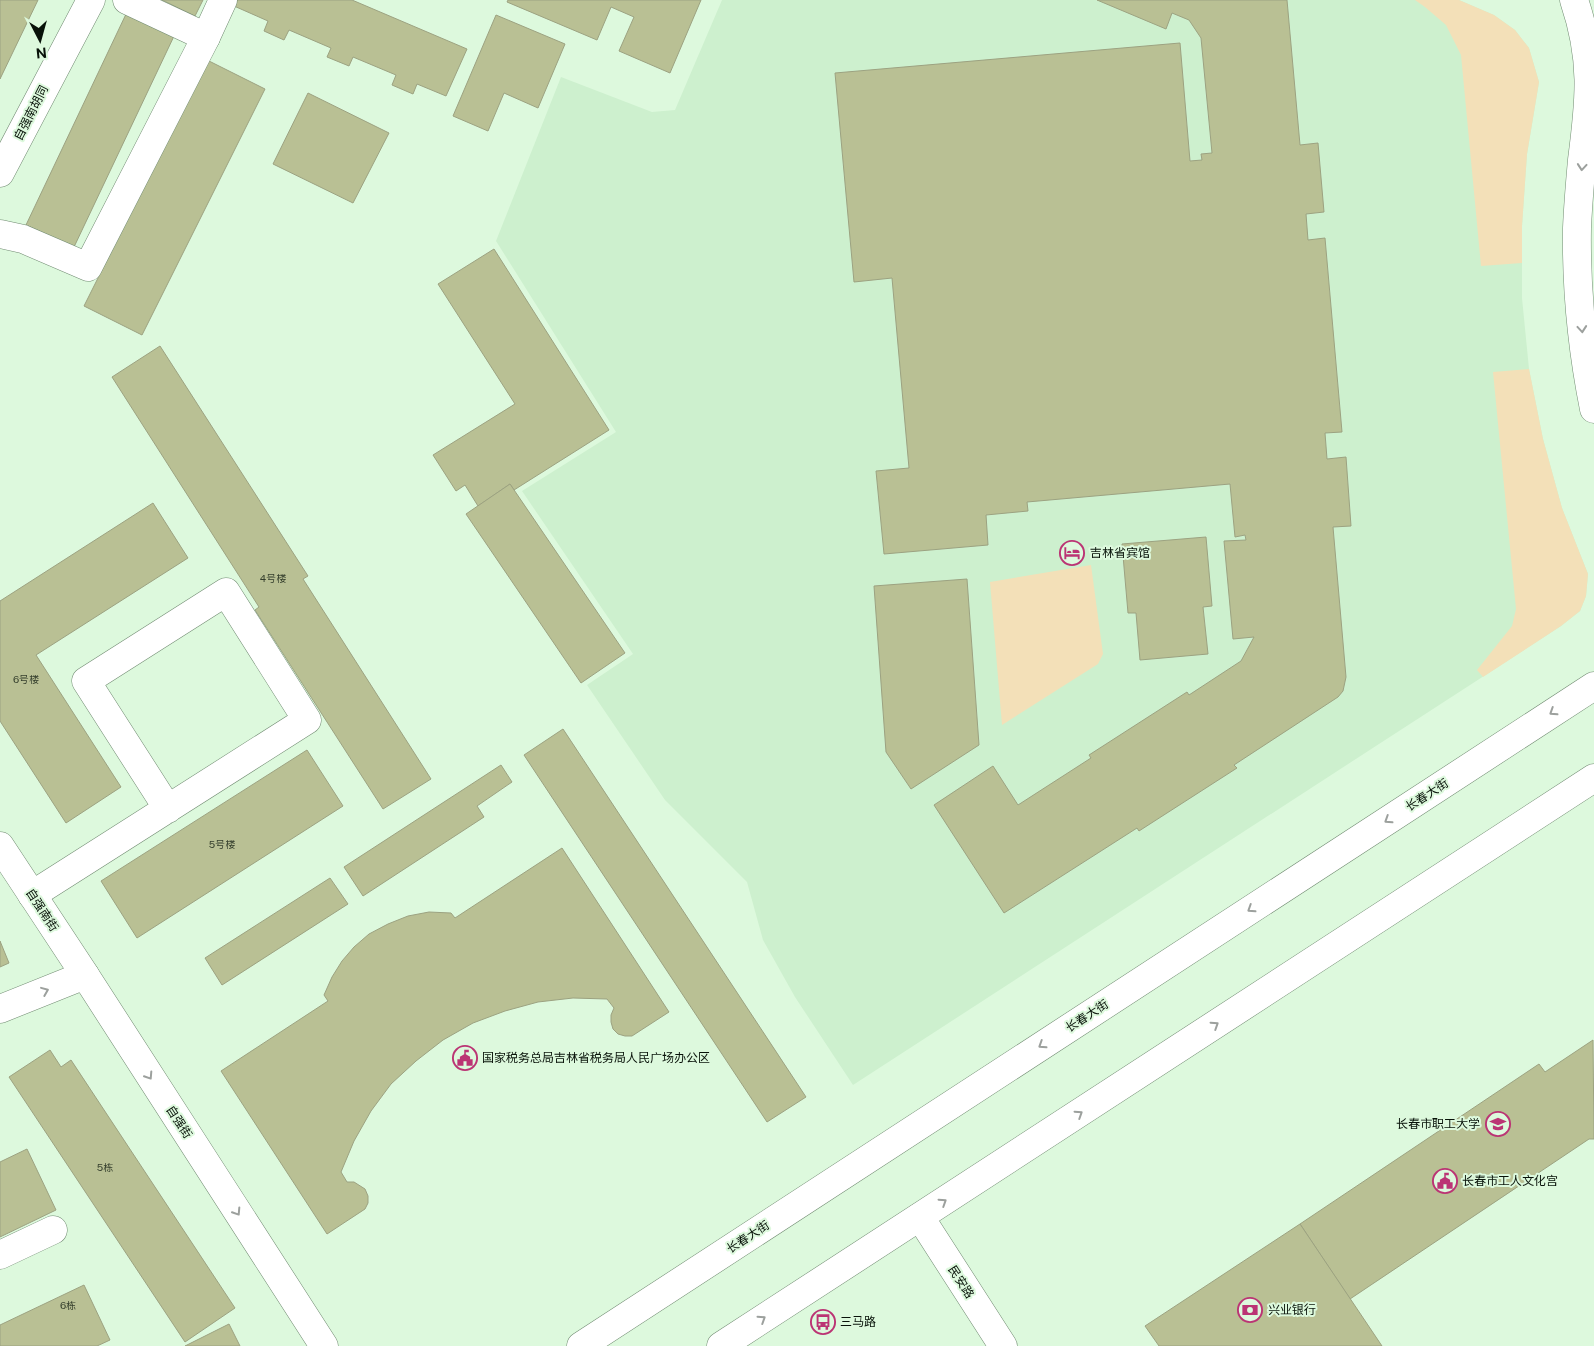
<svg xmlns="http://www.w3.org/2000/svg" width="1594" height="1346" font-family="'Public Sans','Noto Sans SC',sans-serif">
	<rect width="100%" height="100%" fill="#ddf9dd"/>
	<!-- built -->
	<polygon fill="#cdf0ce" points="722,0 1459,0 1494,15 1515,30 1529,48 1539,82 1527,154 1522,226 1522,298 1529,369 1543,439 1562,508 1588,574 1586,596 1580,611 1561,626 853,1085 795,997 763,940 747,882 665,800 587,685 633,654 522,491 616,432 496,241 561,77 652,112 675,110"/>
	<!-- green -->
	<g fill="#f3e0b8">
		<polygon points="1415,0 1459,0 1494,15 1515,30 1529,48 1539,82 1527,154 1522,226 1522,263 1481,266 1461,55 1446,25 1425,7"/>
		<polygon points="1529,369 1543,439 1562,508 1588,574 1586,596 1580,611 1561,626 1483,677 1477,670 1512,626 1516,609 1493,372"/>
		<polygon points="1091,565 1103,654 1098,664 1002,725 990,582"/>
	</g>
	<!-- building -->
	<g fill="#b9c094" stroke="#9ca281">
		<polygon points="0,0 38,0 0,79"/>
		<polygon points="162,0 203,0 195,16"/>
		<polygon points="237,0 352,0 467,49 446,96 417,84 413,94 392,85 396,75 353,57 349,66 327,57 331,48 289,30 284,40 264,31 268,21 234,6"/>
		<polygon points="508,0 701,0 670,73 619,51 634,17 611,7 597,40 507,2"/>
		<polygon points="1097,0 1287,0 1300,145 1318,143 1324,212 1306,214 1308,240 1325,238 1342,432 1325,433 1327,459 1346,457 1351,526 1333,527 1346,677 1343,691 1338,697 1234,765 1237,768 1139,831 1137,828 1004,913 934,805 993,766 1018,805 1091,758 1089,755 1187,692 1189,695 1241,661 1254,637 1233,639 1224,541 1246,540 1245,535 1235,537 1230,484 1027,502 1028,511 986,515 988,545 884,554 876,471 909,468 892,278 854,282 835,73 1180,43 1190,161 1202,160 1201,154 1212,153 1201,38 1189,20 1172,13 1166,29"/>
		<polygon points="127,12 175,34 74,247 26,225"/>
		<polygon points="496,15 565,44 538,108 504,93 488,131 453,116"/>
		<polygon points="207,60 265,89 142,335 84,306"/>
		<polygon points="308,93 389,133 353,203 273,164"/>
		<polygon points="494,249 609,430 514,490 510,484 478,506 465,485 456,491 433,455 515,404 438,284"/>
		<polygon points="160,346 308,576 303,579 431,779 383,809 255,610 259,607 112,377"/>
		<polygon points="510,484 625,653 581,683 466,514"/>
		<polygon points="153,503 188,558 36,655 121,787 66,823 0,721 0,601"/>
		<polygon points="1206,537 1212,606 1203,607 1208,654 1140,660 1136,613 1128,613 1122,544"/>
		<polygon points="967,579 979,745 911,789 886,752 874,586"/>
		<polygon points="563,729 806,1097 767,1122 524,755"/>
		<polygon points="307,750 343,806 137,938 101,881"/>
		<polygon points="501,765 512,782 477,806 484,817 363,896 344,867"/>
		<polygon points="562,848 669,1012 632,1036 625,1036 618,1034 613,1029 611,1022 611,1015 614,1008 607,999 573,998 538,1002 505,1011 473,1023 443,1040 416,1061 391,1084 371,1111 354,1141 341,1172 347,1182 354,1182 365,1189 368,1196 368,1203 365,1209 327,1234 221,1071 328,1001 324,995 332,977 342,961 354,947 369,934 388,924 408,916 429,912 451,913 455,918"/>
		<polygon points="330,878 348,904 222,985 205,958"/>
		<polygon points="0,941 9,963 0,967"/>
		<polygon points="1593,1040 1594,1139 1589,1139 1350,1299 1300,1224 1539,1064 1545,1072"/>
		<polygon points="50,1050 61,1067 71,1060 235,1308 185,1342 9,1077"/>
		<polygon points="27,1149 56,1210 0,1237 0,1162"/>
		<polygon points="1300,1224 1382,1346 1159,1346 1145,1326"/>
		<polygon points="84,1285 110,1340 97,1346 0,1346 0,1325"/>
		<polygon points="229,1324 240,1346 185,1346"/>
	</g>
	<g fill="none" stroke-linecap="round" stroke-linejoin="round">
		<defs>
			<g id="minor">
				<polyline points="127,0 206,37"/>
				<path d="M 1574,0 C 1594,59 1590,99 1582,160 C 1580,182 1578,205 1577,228 C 1576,290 1582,349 1594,409"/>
				<polyline points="0,173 91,0"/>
				<polyline points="0,234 23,239 88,267 206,37 223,0"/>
				<polyline points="0,846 85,975"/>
				<polyline points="32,895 307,720 226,592 86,681 168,809"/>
				<polyline points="0,1009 85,975 324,1346"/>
				<polyline points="920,1217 1003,1346"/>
				<polyline points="0,1255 53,1230"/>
			</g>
			<g id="major">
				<polyline points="581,1346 1594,686"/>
				<polyline points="721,1346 1594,778"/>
			</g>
		</defs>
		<!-- minor casing -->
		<use href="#minor" stroke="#718b72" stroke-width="29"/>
		<!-- major casing -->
		<use href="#major" stroke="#718b72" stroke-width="29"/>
		<!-- minor -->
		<use href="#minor" stroke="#fff" stroke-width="28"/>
		<!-- major -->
		<use href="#major" stroke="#fff" stroke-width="28"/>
	</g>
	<!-- one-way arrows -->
	<defs><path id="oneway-chevron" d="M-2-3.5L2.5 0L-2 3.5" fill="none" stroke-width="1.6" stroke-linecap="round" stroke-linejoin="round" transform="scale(1.25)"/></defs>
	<g stroke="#9ca09d">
		<use href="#oneway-chevron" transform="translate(1582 167) rotate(95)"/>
		<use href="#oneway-chevron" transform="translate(1582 329) rotate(85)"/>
		<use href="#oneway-chevron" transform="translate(1553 712) rotate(147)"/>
		<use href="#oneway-chevron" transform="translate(1388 820) rotate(147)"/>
		<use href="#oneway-chevron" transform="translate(1251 909) rotate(147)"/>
		<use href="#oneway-chevron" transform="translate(45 991) rotate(-22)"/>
		<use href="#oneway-chevron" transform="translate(1215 1025) rotate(-33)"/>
		<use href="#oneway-chevron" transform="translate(1042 1045) rotate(147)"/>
		<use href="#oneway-chevron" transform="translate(149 1076) rotate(57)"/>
		<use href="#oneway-chevron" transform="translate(1079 1114) rotate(-33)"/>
		<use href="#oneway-chevron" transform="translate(943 1202) rotate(-33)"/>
		<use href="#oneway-chevron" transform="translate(237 1212) rotate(57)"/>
		<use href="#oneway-chevron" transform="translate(762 1319) rotate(-33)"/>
	</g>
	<!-- icons -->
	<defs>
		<symbol id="hotel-ring" viewBox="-11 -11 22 22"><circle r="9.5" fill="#ddf9dd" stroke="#bb3474" stroke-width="1.5"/><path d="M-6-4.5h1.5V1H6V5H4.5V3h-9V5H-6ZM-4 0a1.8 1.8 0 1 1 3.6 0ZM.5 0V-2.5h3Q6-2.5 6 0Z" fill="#bb3474"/></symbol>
		<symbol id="civic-ring" viewBox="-11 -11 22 22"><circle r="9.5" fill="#ddf9dd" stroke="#bb3474" stroke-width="1.5"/><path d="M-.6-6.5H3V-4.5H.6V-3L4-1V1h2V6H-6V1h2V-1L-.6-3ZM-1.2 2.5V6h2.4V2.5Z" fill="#bb3474"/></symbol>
		<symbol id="school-ring" viewBox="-11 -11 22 22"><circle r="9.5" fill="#ddf9dd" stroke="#bb3474" stroke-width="1.5"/><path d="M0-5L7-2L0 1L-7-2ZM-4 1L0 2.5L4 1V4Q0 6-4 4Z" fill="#bb3474"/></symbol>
		<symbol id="bank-ring" viewBox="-11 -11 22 22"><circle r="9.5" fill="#ddf9dd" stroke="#bb3474" stroke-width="1.5"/><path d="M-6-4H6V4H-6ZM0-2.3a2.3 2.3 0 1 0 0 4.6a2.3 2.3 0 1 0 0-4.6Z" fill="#bb3474"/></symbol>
		<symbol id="bus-ring" viewBox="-11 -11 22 22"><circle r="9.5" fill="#ddf9dd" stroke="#bb3474" stroke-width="1.5"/><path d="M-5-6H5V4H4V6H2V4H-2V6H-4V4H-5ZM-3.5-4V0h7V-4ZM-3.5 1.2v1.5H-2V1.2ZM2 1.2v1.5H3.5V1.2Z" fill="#bb3474"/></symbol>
	</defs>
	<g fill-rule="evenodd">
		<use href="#hotel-ring" x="1058" y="539" width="28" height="28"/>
		<use href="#civic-ring" x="451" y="1044" width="28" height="28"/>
		<use href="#school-ring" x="1484" y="1110" width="28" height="28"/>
		<use href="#civic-ring" x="1431" y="1167" width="28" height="28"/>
		<use href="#bank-ring" x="1236" y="1296" width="28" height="28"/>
		<use href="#bus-ring" x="809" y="1308" width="28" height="28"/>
	</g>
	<g text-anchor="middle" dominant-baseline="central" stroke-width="4" stroke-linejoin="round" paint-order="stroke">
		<!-- number labels -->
		<g font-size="10" fill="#343e2c">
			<text x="273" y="578">4号楼</text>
			<text x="26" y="679">6号楼</text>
			<text x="222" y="844">5号楼</text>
			<text x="105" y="1167">5栋</text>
			<text x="68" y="1305">6栋</text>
		</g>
		<!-- street labels -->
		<g font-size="12" fill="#081209" stroke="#ddf9dd">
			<text transform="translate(31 113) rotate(-63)">自强南胡同</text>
			<text transform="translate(1427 795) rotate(-33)">长春大街</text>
			<text transform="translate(42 910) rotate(57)">自强南街</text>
			<text transform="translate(1087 1016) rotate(-33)">长春大街</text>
			<text transform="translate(179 1122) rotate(57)">自强街</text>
			<text transform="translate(748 1237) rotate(-33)">长春大街</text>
			<text transform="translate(961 1282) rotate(57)">民安路</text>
		</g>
		<!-- poi labels -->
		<g font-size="12" fill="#081209" stroke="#ddf9dd" text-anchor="start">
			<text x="1090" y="553">吉林省宾馆</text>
			<text x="482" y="1058">国家税务总局吉林省税务局人民广场办公区</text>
			<text x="1480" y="1124" text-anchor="end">长春市职工大学</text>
			<text x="1462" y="1181">长春市工人文化宫</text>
			<text x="1268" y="1310">兴业银行</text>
			<text x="840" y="1322">三马路</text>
		</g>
	</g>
	<!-- north arrow -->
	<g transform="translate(40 40) rotate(174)" stroke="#ddf9dd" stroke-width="4" paint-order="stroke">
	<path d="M0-4L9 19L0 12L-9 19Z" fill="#081209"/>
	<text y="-8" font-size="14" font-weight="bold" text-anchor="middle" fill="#081209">N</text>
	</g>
</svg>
